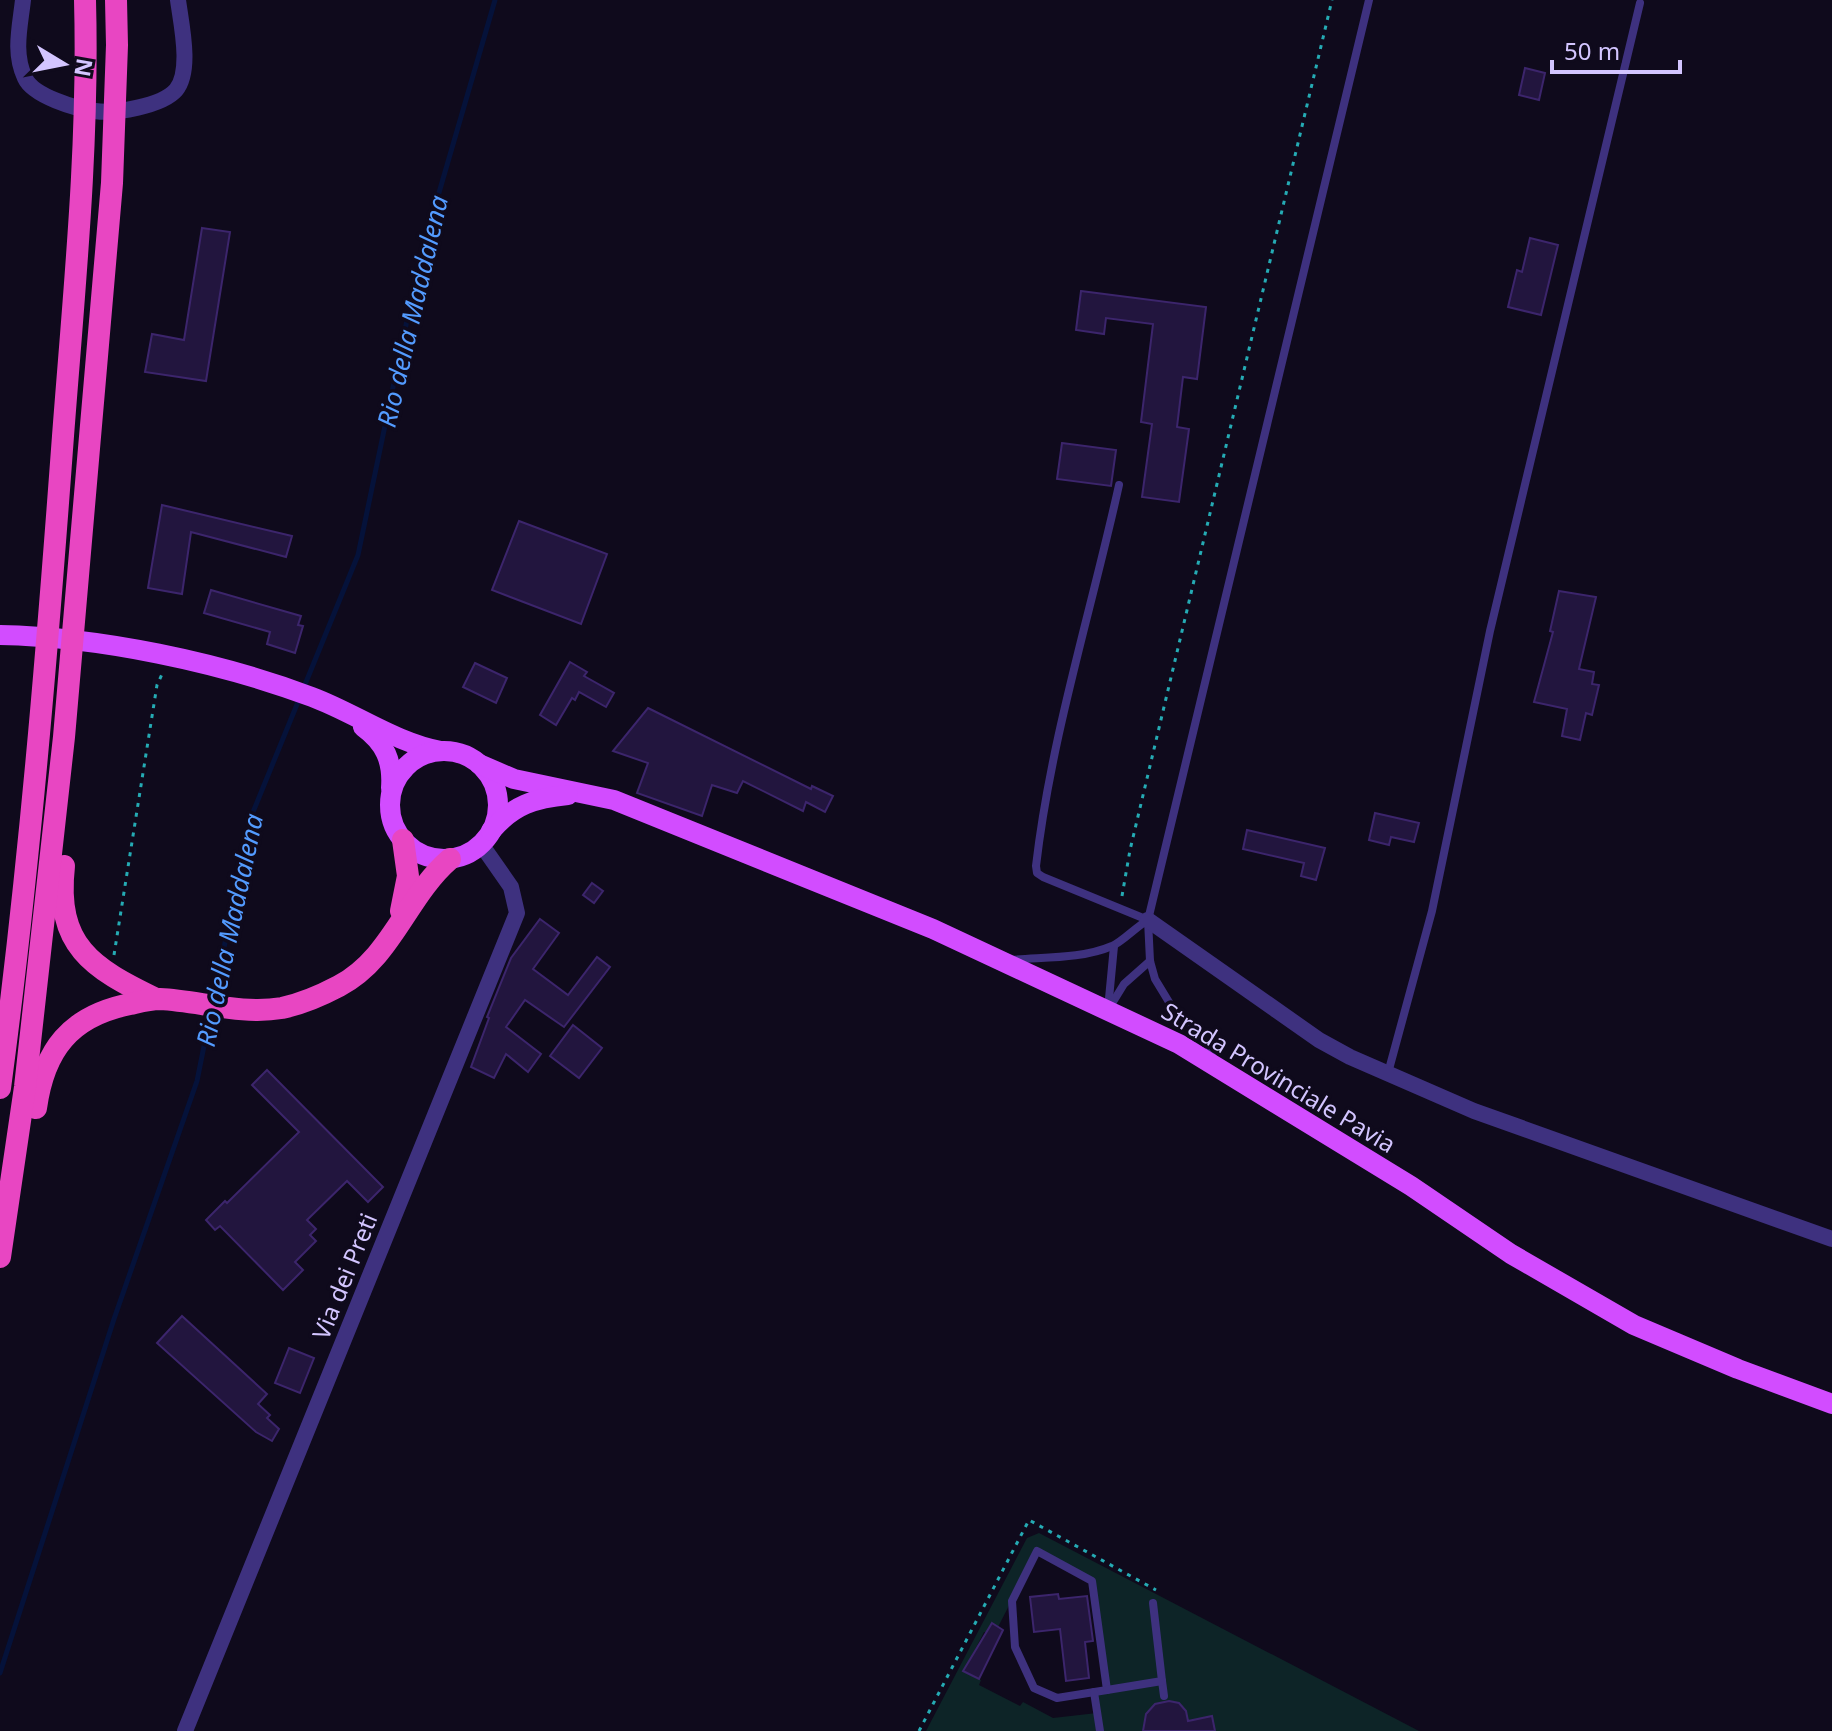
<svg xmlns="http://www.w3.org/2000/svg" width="1832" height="1731" font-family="'Noto Sans',sans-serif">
	<rect width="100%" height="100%" fill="#0f0a1c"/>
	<!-- green -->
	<path fill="#0d2427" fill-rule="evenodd" d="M 1039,1533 L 1419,1731 L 926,1731 L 1027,1538 ZM 1037,1551 L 1092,1581 L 1107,1690 L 1094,1692 L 1097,1713 L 1053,1718 L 1023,1702 L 1020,1706 L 979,1685 L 981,1680 L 964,1671 L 984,1632 L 987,1633 L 992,1624 L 998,1627 Z"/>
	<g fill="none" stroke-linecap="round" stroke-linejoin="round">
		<!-- stream -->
		<g stroke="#05123a" stroke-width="5">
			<polyline points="304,687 358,555 420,258 495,0"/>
			<polyline points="213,1001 251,817 300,697"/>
			<polyline points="0,1673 114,1319 197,1081 211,1011"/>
		</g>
	</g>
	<!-- building -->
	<g fill="#22153e" stroke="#3c256c" stroke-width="2">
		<polygon points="1525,68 1545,73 1539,100 1519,95"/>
		<polygon points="202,228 230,232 206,381 145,372 152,334 184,340"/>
		<polygon points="1530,238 1558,245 1541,315 1508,307 1517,270 1522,272"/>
		<polygon points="1081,291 1206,307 1197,379 1183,377 1177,427 1189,429 1179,502 1142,497 1152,424 1141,422 1153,324 1106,318 1104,334 1076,330"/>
		<polygon points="1062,443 1116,450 1111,486 1057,479"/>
		<polygon points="162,505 292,536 286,557 191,532 182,594 148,588"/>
		<polygon points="519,521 607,554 581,624 492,590"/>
		<polygon points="211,590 301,616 298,625 303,626 295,653 267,644 270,632 204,613"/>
		<polygon points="1559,591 1596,597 1579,669 1594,672 1592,684 1599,685 1592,715 1586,713 1580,740 1562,736 1567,709 1534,702 1553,632 1550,631"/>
		<polygon points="570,662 587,672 584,676 614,693 606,707 579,692 575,700 572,698 556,725 540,715"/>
		<polygon points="475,663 507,678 496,703 463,687"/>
		<polygon points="648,708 811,789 812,786 833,796 825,812 806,802 803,811 743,781 737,793 712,785 702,816 637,793 648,763 613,751"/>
		<polygon points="1375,813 1419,823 1414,842 1391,837 1389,845 1369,840"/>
		<polygon points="1247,830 1325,848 1316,880 1301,876 1304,863 1243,849"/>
		<polygon points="592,883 603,891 594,903 583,895"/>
		<polygon points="540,919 559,933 533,969 568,995 597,957 610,967 564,1027 525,1000 506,1027 541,1054 528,1072 506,1054 494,1078 471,1067 489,1018 487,1017 511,958"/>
		<polygon points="573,1025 602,1048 579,1078 550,1056"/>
		<polygon points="267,1070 383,1187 368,1202 347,1181 307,1220 316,1229 310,1235 316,1241 295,1262 303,1270 283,1290 220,1226 215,1230 206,1220 225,1201 227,1203 299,1132 252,1085"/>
		<polygon points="182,1316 267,1394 258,1404 270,1415 267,1418 279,1429 272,1441 256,1432 157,1343"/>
		<polygon points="289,1348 314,1358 300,1393 275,1383"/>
		<polygon points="1058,1594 1059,1599 1087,1596 1093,1641 1085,1642 1089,1678 1066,1681 1060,1629 1034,1632 1030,1597"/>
		<polygon points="992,1623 1003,1630 979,1679 963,1671"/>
		<polygon points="1169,1701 1179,1703 1186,1711 1188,1721 1212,1716 1215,1731 1143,1731 1146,1714 1155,1704"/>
	</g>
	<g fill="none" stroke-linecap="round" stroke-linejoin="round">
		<!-- path -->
		<g stroke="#25abb4" stroke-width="3" stroke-dasharray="4 6" stroke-linecap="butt">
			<polyline points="1122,896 1130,850 1332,0"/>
			<polyline points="114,955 157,685 163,672"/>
			<polyline points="919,1731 1029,1520 1156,1590"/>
		</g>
		<!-- service -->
		<g stroke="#3e317f" stroke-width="8">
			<path d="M 1119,485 C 1091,612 1051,737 1036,866 L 1037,873 L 1043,877 L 1148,920"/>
			<path d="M 1011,960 C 1043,957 1082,959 1112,946 C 1121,943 1137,926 1148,920"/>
			<polyline points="1108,1009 1114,946"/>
			<polyline points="1108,1010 1124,984 1150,961"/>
			<polyline points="1213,1060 1208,1042 1172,1007 1155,979 1150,961 1148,920 1369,0"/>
			<polyline points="1388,1073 1432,911 1490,631 1640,3"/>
			<polygon points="1037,1551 1092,1581 1107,1690 1057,1698 1034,1688 1015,1647 1012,1601"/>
			<polyline points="1162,1681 1164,1696"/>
			<polyline points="1107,1690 1162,1681 1153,1603"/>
			<polyline points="1094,1692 1100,1731"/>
		</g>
		<!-- minor -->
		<g stroke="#3e317f" stroke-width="16">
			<path d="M 23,0 C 20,27 13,53 25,78 C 33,96 76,109 95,111 C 115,114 162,106 176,90 C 192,71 181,23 178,0"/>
			<polyline points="1148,920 1319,1040 1350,1057 1474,1111 1832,1239"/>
			<polyline points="185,1731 517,913 511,887 481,844"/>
		</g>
		<!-- primary -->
		<g stroke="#d24cff" stroke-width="20">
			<path d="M 0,635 C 99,637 219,662 312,697 C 355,713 396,743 441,751"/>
			<path d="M 363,727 C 385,743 393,761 391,788"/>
			<circle cx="444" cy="805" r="54"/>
			<polyline points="479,764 514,779 614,800 933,929 1179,1044 1411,1186 1511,1254 1634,1325 1738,1369 1832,1404"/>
			<path d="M 491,831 C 513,805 535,798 568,795"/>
		</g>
		<!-- trunk -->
		<g stroke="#e846c2" stroke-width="22">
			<path d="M 64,866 C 55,946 92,968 156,999"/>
			<polyline points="401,911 408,876 403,840"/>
			<path d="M 0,1088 C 29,871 47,654 63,436 C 74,291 89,146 85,0"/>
			<path d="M 36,1108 C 44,1050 70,1016 130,1004 C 139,1002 150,999 160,999 C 200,1001 241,1015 282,1008 C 301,1004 322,995 339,986 C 392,958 406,897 450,859"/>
			<polyline points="0,1257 25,1087 64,737 112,183 117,45 116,0"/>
		</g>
	</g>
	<g text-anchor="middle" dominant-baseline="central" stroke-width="7" stroke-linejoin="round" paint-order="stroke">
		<!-- street labels -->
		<g font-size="24" fill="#d3c5ff" stroke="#0f0a1c">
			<text transform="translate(1279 1077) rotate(31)">Strada Provinciale Pavia</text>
			<text transform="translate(344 1276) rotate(-68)">Via dei Preti</text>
		</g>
		<!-- water labels -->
		<g font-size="26" font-style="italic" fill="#539bff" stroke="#0f0a1c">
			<text transform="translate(412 311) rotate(-77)">Rio della Maddalena</text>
			<text transform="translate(229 930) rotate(-78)">Rio della Maddalena</text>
		</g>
	</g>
	<!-- north arrow -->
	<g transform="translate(64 64) rotate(100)" stroke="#0f0a1c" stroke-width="6" paint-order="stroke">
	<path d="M0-6L14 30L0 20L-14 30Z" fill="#d3c5ff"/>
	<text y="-12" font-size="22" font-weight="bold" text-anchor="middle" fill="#d3c5ff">N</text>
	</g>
	<!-- scale -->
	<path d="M1552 60v12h128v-12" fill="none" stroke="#d3c5ff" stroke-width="4"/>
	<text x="1564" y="60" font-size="24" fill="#d3c5ff" stroke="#0f0a1c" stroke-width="6" paint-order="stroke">50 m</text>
</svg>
